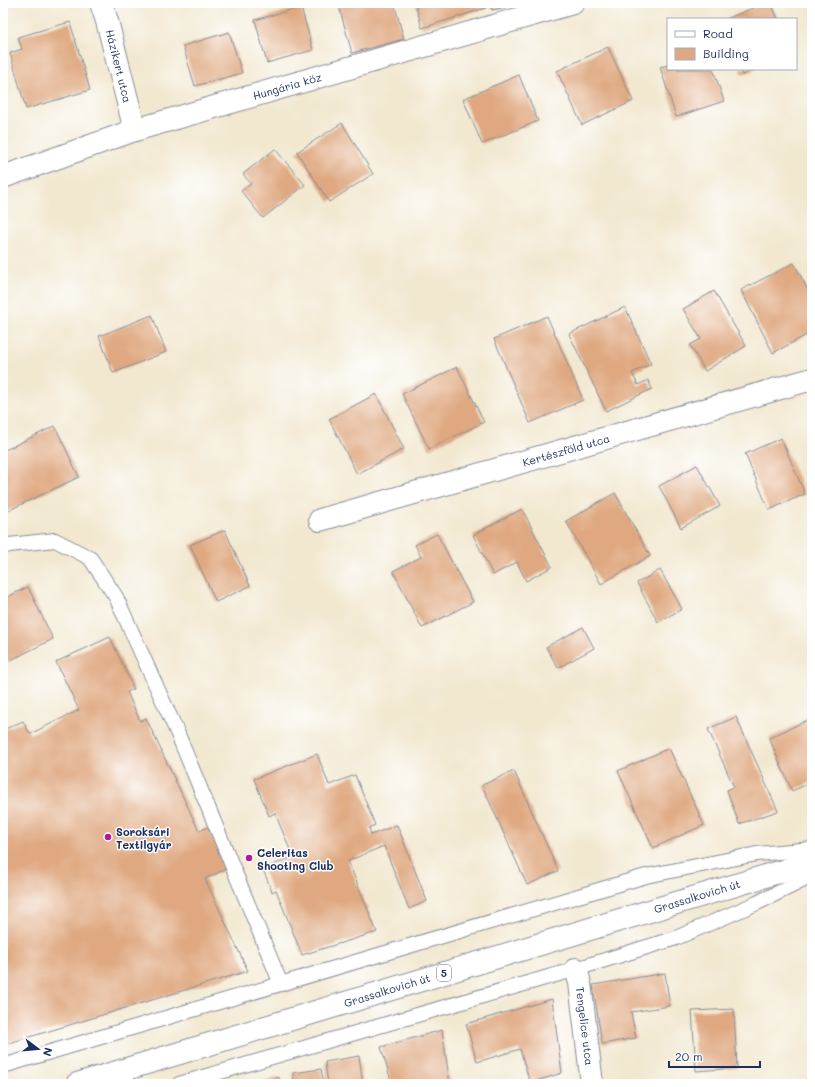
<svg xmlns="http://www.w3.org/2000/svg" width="815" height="1087" font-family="Mali,sans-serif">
	<rect width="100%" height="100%" fill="#fff"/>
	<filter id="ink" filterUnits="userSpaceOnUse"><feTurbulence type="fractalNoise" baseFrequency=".025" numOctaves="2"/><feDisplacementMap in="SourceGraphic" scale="8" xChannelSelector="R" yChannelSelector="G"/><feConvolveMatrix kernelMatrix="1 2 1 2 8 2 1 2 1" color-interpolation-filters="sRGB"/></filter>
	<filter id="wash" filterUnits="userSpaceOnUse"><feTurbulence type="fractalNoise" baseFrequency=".012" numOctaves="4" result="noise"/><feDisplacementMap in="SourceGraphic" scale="16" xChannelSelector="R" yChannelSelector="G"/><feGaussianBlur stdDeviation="0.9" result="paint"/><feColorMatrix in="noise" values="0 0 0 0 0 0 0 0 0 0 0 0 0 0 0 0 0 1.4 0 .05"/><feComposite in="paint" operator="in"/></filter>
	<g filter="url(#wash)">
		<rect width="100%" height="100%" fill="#f2e8d0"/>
		<g id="blocks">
			<!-- building -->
			<g fill="#dfa880">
				<polygon points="338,3 394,3 404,39 352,53"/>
				<polygon points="415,3 484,3 486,8 422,28"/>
				<polygon points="490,3 521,3 521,4 492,10"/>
				<polygon points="765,3 771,3 778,19 726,19"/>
				<polygon points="301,7 313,50 267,63 255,20"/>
				<polygon points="70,22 90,90 26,109 10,53 22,49 18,37"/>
				<polygon points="229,32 242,73 195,86 183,46"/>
				<polygon points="608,47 633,101 582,125 557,71"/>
				<polygon points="668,65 668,69 713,69 724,101 676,117 660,67"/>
				<polygon points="740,69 757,69 742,75"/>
				<polygon points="519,75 538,121 482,144 463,99"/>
				<polygon points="342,123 373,174 329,202 297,152"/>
				<polygon points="275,149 305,185 263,218 241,191 251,184 243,174"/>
				<polygon points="794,263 812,298 812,332 773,353 741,290"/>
				<polygon points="714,291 746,346 705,371 690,345 701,339 683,309"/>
				<polygon points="625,307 651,364 632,373 638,385 648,380 652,389 606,411 569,334"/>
				<polygon points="152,315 166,352 113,373 99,336"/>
				<polygon points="547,316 583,400 530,423 494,339"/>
				<polygon points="457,367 484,422 429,449 402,394"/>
				<polygon points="376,394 404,449 357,474 329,419"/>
				<polygon points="55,426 79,477 3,513 3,451"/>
				<polygon points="781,438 805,494 769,510 745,454"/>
				<polygon points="697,465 720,506 681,528 659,486"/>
				<polygon points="615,493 650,556 601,584 566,521"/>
				<polygon points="522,509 552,567 526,581 517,562 493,575 473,535"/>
				<polygon points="225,530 250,586 216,602 190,545"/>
				<polygon points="437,534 473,602 422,628 393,571 421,557 415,545"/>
				<polygon points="660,570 682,609 658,622 637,583"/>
				<polygon points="28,587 53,639 3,664 3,599"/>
				<polygon points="583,627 594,648 558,668 546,647"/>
				<polygon points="110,637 134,689 127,692 140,721 146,718 199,831 208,827 228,868 205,879 248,971 3,1045 3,849 5,848 3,843 3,730 23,721 30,734 79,710 56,662"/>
				<polygon points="736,717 778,811 739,824 727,790 734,787 708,729"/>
				<polygon points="812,718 812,782 792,791 769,738"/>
				<polygon points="669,748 704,825 653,848 618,771"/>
				<polygon points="317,754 329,785 355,775 375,825 369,828 371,835 397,825 427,901 409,909 384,846 348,861 377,932 302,955 276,890 272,892 263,869 293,857 275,813 269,816 254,779"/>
				<polygon points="514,771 558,871 527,885 482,785"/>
				<polygon points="665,973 670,1006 631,1012 636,1038 602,1044 593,985"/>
				<polygon points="552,999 562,1073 530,1083 520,1049 477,1062 466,1024"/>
				<polygon points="734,1009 737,1068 696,1071 692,1011"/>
				<polygon points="442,1030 450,1084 392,1084 381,1047"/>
				<polygon points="359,1056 363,1084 328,1084 325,1062"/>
				<polygon points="321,1069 324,1084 294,1084 293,1073"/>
				<polygon points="279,1077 281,1084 255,1084"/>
			</g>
		</g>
	</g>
	<g filter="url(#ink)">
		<use href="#blocks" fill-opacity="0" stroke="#868c97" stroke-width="1"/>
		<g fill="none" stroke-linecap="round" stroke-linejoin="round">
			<defs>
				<g id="service">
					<polyline points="3,547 9,545 55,540 90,558 116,597 177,732 281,984"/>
					<polyline points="3,1066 646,876 757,854 812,849"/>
					<polyline points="179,1084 576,969 676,938 757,903 812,876"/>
				</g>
				<g id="minor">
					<polyline points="101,3 107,21 135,130"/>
					<polyline points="3,177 135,130 573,3"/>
					<polyline points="320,520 812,379"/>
					<polyline points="576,969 580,983 592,1084"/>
				</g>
				<polyline id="primary" points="77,1084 812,862"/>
			</defs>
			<!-- service casing -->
			<use href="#service" stroke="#868c97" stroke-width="16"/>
			<!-- minor casing -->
			<use href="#minor" stroke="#868c97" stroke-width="24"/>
			<!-- primary casing -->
			<use href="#primary" stroke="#868c97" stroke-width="24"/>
			<!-- service -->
			<use href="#service" stroke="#fff" stroke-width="14"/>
			<!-- minor -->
			<use href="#minor" stroke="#fff" stroke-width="22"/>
			<!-- primary -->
			<use href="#primary" stroke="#fff" stroke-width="22"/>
		</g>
	</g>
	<!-- markers -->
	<g fill="#b5179e" stroke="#fff" stroke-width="1.5">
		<circle cx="108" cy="837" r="4"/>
		<circle cx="249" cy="858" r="4"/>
	</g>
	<g text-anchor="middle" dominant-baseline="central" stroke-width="3" stroke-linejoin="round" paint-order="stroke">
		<!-- shield labels -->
		<rect fill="#fff" stroke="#5f6d8e" stroke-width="1" x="437" y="965" width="14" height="16" rx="3"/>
		<g font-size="10" font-weight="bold" fill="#1b2f5e">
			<text x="444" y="973">5</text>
		</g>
		<!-- street labels -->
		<g font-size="11" fill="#1b2f5e" stroke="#fff">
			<text transform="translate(119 66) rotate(76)">Házikert utca</text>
			<text transform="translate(287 86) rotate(-16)">Hungária köz</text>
			<text transform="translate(566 450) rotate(-16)">Kertészföld utca</text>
			<text transform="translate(697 896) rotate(-17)">Grassalkovich út</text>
			<text transform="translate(387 990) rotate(-17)">Grassalkovich út</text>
			<text transform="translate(585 1026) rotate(83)">Tengelice utca</text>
		</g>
		<!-- poi labels -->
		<g font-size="11" font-weight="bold" fill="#1b2f5e" stroke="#fff" text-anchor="start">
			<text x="116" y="831">Soroksári<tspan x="116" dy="13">Textilgyár</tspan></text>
			<text x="257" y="852">Celeritas<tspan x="257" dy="13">Shooting Club</tspan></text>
		</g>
	</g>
	<!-- margin -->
	<rect width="815" height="1087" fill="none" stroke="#fff" stroke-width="16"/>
	<!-- legend -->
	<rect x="667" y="18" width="130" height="52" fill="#ffffff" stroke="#a4acbf"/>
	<rect x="675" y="31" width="20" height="6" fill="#ffffff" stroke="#a4acbf"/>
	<text x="703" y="38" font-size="12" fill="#1b2f5e">Road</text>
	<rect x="675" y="48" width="20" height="12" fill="#dfa880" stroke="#a4acbf"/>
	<text x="703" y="58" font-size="12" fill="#1b2f5e">Building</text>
	<!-- north arrow -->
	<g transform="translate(38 1049) rotate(106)" stroke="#ffffff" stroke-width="3" paint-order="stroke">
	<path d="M0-3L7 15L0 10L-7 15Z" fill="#1b2f5e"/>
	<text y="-6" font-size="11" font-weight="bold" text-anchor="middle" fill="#1b2f5e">N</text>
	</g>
	<!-- scale -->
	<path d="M669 1061v6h91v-6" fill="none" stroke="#1b2f5e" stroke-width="2"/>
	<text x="675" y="1061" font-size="12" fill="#1b2f5e" stroke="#ffffff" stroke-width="3" paint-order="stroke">20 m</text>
</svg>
